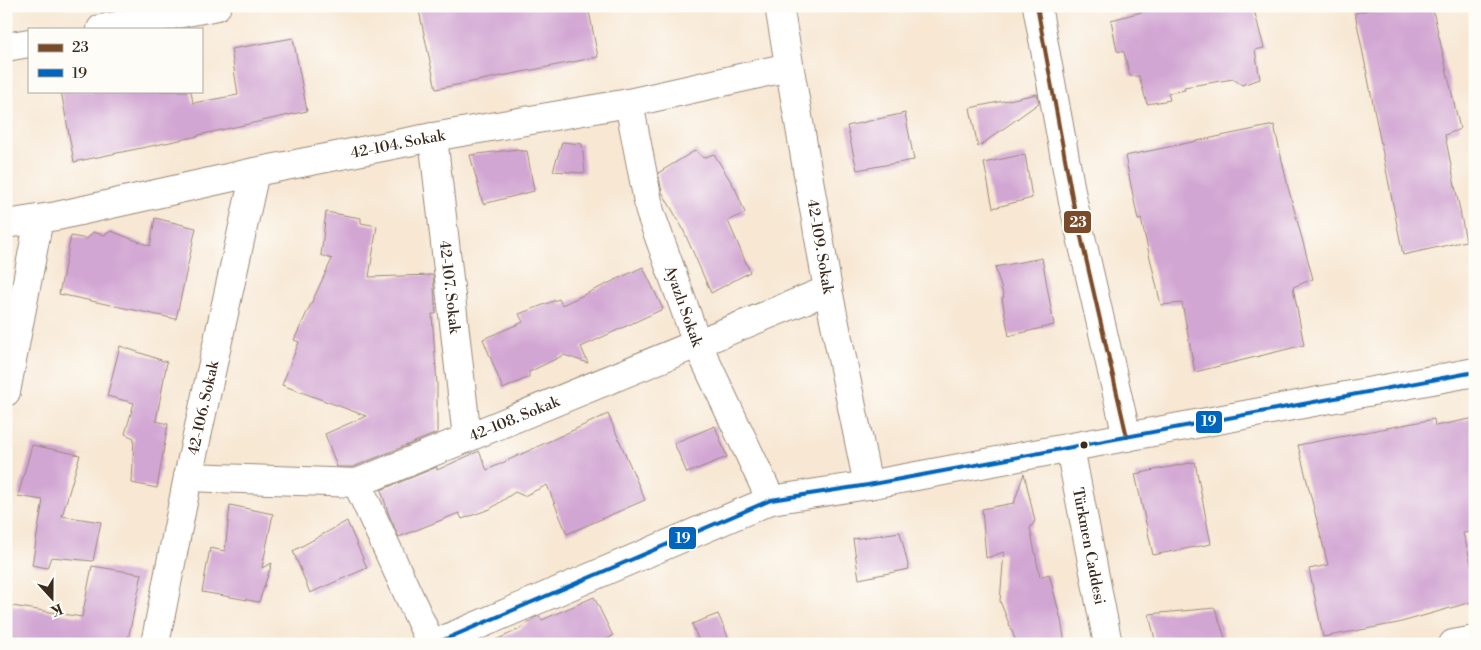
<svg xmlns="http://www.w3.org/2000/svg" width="1481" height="650" font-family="'Libre Bodoni',serif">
	<rect width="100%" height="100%" fill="#fdfcf7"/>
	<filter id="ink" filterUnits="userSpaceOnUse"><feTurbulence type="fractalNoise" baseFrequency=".02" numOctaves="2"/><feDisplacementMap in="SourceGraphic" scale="10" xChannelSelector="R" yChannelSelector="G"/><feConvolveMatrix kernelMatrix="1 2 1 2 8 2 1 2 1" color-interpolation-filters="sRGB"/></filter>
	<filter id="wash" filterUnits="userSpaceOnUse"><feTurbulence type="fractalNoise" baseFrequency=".0096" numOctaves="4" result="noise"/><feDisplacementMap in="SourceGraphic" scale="20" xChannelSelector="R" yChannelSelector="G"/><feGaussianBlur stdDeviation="1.12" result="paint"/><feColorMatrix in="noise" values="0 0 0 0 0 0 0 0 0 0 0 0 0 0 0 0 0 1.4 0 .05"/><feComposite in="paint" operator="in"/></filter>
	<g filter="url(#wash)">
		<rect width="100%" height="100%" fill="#f7e7d3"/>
		<g id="blocks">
			<!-- building -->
			<g fill="#d2a6d3">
				<polygon points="418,6 588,6 598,57 436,89"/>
				<polygon points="1164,6 1253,6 1264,48 1255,50 1260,79 1242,85 1233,79 1184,87 1185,90 1168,93 1170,100 1147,104 1139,76 1130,76 1124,52 1117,51 1111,20"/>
				<polygon points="1385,6 1432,6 1460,129 1445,135 1466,241 1403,255 1355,13"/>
				<polygon points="293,38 307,111 199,135 199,136 74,162 61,91 191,91 193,103 238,95 231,49"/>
				<polygon points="1037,94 1039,103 978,147 970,108"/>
				<polygon points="905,113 914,160 857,170 847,126"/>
				<polygon points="1274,125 1288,187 1313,279 1293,287 1304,345 1195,372 1182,303 1161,305 1141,219 1138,220 1125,156"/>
				<polygon points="562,142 582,144 585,173 553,171"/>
				<polygon points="518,149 519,151 527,151 534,191 483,204 470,155"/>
				<polygon points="696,150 703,158 714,154 736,190 745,213 728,221 750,272 711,293 682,227 662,192 658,173"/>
				<polygon points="1025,154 1032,198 993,208 984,163"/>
				<polygon points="326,212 361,218 361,223 377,226 369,277 433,275 436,314 432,314 437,384 437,433 353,467 337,467 325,434 366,416 282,385 299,342 294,340 332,259 321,255"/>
				<polygon points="155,218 196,228 176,319 59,294 71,236 87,239 93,232 104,235 111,231 150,246"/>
				<polygon points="1042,258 1054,325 1009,336 1002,298 1004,297 995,267"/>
				<polygon points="643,267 663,309 581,347 588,363 564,355 529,372 529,377 503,389 483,339 523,322 519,314 559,299 562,305"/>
				<polygon points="120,346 167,362 156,421 168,424 157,488 132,483 134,438 125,434 134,403 107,396"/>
				<polygon points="608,414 645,500 567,534 547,485 524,496 515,492 490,509 462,519 459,513 399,537 389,515 381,490 437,467 437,470 479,451 487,470"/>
				<polygon points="1475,418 1475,532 1463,533 1475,578 1475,601 1398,623 1323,637 1309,569 1328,565 1298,445 1434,419 1435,426"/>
				<polygon points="715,426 727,457 687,473 674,443"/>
				<polygon points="32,445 80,455 62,516 101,522 93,561 51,557 47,568 32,565 43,500 18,496"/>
				<polygon points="1195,462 1211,544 1153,555 1135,474"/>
				<polygon points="1024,473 1035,521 1030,528 1040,577 1049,574 1061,620 1065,644 1017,644 1000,601 1004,552 986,558 982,509 1014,503"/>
				<polygon points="230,505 273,514 262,568 272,563 259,602 202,592 210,548 225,551"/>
				<polygon points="347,521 367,568 310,593 293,551"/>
				<polygon points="900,532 909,569 859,579 853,539"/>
				<polygon points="92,566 142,574 127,644 6,644 6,605 82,617"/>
				<polygon points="594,597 613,636 596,644 487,644 520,629 534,618 539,616 542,620"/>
				<polygon points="1215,608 1227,644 1156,644 1149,614"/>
				<polygon points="718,614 731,644 700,644 692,624"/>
			</g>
		</g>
	</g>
	<g filter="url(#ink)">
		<use href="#blocks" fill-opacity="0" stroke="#998878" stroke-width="1"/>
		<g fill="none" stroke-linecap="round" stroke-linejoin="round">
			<defs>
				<g id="street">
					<path id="s1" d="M 779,6 L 828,290 L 868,485"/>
					<polyline points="1037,6 1073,202 1127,437"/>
					<polyline points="101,29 217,6"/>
					<polyline points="6,47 29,43"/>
					<path id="s2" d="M 629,103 L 650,212 L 697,343 L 771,500"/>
					<path id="s3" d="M 433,137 L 467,438"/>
					<path id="s4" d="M 6,224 L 57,216 L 255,172 L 433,137 L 629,103 L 789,67"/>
					<polyline points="6,392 39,219"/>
					<path id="s5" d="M 1070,448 L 1108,644"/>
					<path id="s6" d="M 188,477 L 357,483 L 828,290"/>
					<polyline points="357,483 431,644"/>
					<path id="s7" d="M 155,644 L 188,477 L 255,172"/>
					<polyline points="434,644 771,500 868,485 1475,372"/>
					<polyline points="1453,644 1475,640"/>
				</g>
			</defs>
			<!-- street casing -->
			<use href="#street" stroke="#998878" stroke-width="30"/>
			<!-- street -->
			<use href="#street" stroke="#fff" stroke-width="28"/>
			<defs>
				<polyline id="bus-1" points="1037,6 1073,202 1127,437"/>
				<polyline id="bus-2" points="434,644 771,500 868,485 1475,372"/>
			</defs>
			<!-- bus-1 casing -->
			<use href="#bus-1" stroke="#fdfcf7" stroke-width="8"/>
			<!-- bus-2 casing -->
			<use href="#bus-2" stroke="#fdfcf7" stroke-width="8"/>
			<!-- bus-1 -->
			<use href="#bus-1" stroke="#7a4b2a" stroke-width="4"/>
			<!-- bus-2 -->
			<use href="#bus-2" stroke="#0065bd" stroke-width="4"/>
		</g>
	</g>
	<!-- markers -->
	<circle fill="#3b2a1e" stroke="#fdfcf7" stroke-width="2" cx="1084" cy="445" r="4.5"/>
	<g text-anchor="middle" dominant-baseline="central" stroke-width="4" stroke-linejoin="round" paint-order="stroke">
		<!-- street labels -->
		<g font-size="15" fill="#3b2a1e" stroke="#fdfcf7">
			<text stroke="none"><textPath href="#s4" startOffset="400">42-104. Sokak</textPath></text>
			<text stroke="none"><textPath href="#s1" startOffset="244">42-109. Sokak</textPath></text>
			<text stroke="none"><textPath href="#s3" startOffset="151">42-107. Sokak</textPath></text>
			<text stroke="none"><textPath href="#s2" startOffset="211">Ayazlı Sokak</textPath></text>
			<text stroke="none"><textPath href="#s7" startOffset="241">42-106. Sokak</textPath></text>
			<text stroke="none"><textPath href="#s6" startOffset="339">42-108. Sokak</textPath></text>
			<text stroke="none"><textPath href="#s5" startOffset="100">Türkmen Caddesi</textPath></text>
		</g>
	</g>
	<g stroke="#fdfcf7" stroke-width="2">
		<rect x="1063" y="210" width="29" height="24" rx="5" fill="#7a4b2a"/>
		<rect x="1195" y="410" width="28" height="24" rx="5" fill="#0065bd"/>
		<rect x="668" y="526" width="29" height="24" rx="5" fill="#0065bd"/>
	</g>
	<g font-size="14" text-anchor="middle" font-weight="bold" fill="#fff">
		<text x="1078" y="227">23</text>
		<text x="1209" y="426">19</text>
		<text x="683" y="543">19</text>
	</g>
	<!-- margin -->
	<rect width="1481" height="650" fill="none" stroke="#fdfcf7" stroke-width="25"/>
	<!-- legend -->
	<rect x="28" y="28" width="175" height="65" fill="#fdfcf7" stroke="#afa8a0"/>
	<rect x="38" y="44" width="25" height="8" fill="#7a4b2a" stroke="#afa8a0"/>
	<text x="72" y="52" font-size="15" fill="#3b2a1e">23</text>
	<rect x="38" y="69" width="25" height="8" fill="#0065bd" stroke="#afa8a0"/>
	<text x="72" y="78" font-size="15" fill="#3b2a1e">19</text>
	<!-- north arrow -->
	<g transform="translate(52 598) rotate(159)" stroke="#fdfcf7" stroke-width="4" paint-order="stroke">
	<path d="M0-4L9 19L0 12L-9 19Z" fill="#3b2a1e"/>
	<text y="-8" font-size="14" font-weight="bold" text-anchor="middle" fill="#3b2a1e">K</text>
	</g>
</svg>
